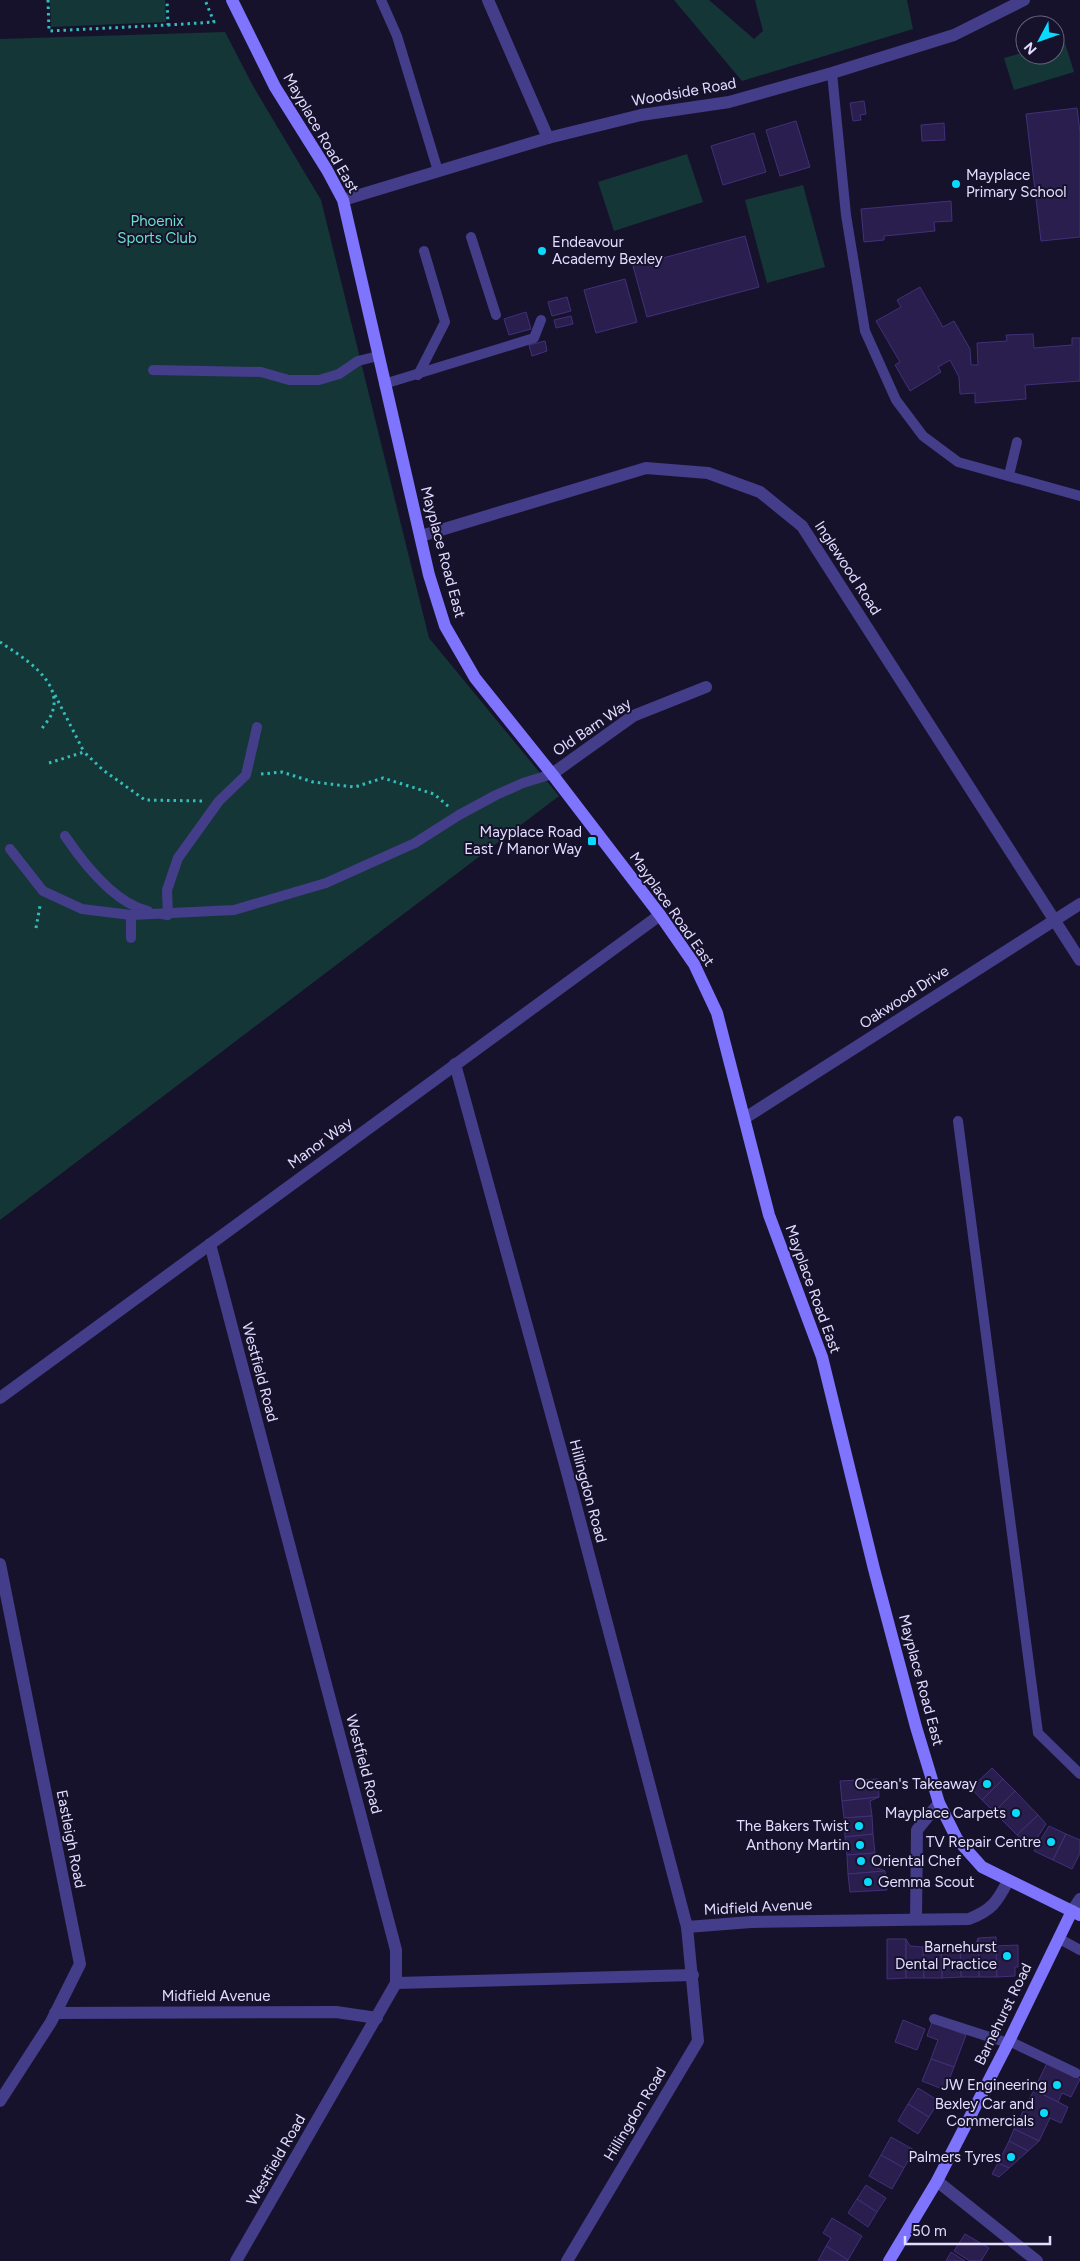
<svg xmlns="http://www.w3.org/2000/svg" width="1080" height="2261" font-family="Figtree,sans-serif">
	<rect width="100%" height="100%" fill="#17122c"/>
	<!-- green -->
	<g fill="#153636">
		<polygon points="50,0 165,0 166,22 51,27"/>
		<polygon points="674,0 709,0 754,39 763,31 755,0 907,0 913,29 742,81"/>
		<polygon points="225,32 253,86 321,200 429,638 559,796 0,1220 0,39"/>
		<polygon points="1064,40 1074,72 1014,90 1004,58 1025,52 1025,55 1055,55 1055,42"/>
		<polygon points="687,154 703,202 614,231 598,182"/>
		<polygon points="803,185 825,267 767,283 745,200"/>
	</g>
	<!-- building -->
	<g fill="#291e4d" stroke="#423079">
		<polygon points="864,101 866,114 860,115 861,120 853,121 850,103"/>
		<polygon points="1077,108 1080,132 1080,237 1041,241 1026,114"/>
		<polygon points="796,121 810,167 780,176 766,130"/>
		<polygon points="944,123 945,140 922,141 921,125"/>
		<polygon points="754,133 766,172 723,185 711,146"/>
		<polygon points="951,201 952,221 934,222 935,231 884,236 884,240 864,242 861,209"/>
		<polygon points="745,236 759,287 647,317 633,266"/>
		<polygon points="625,279 637,322 596,333 584,290"/>
		<polygon points="920,287 943,327 954,321 970,349 971,365 978,365 977,343 1007,341 1006,335 1033,334 1034,348 1072,345 1072,338 1080,338 1080,381 1025,385 1026,399 975,403 975,393 960,394 959,377 950,360 938,367 941,372 910,391 895,365 900,362 876,321 901,307 897,300"/>
		<polygon points="567,297 571,311 552,316 548,302"/>
		<polygon points="526,312 531,329 509,335 504,319"/>
		<polygon points="571,316 573,324 556,328 554,320"/>
		<polygon points="545,341 547,351 532,356 529,345"/>
		<polygon points="992,1768 1003,1779 982,1800 971,1788"/>
		<polygon points="878,1779 879,1797 842,1801 840,1781"/>
		<polygon points="1003,1779 1015,1791 994,1812 982,1800"/>
		<polygon points="1015,1791 1038,1815 1017,1835 994,1812"/>
		<polygon points="879,1797 870,1801 872,1816 844,1818 842,1801"/>
		<polygon points="1038,1815 1046,1824 1030,1849 1017,1835"/>
		<polygon points="872,1816 873,1834 845,1837 844,1818"/>
		<polygon points="1049,1826 1066,1834 1053,1860 1034,1851"/>
		<polygon points="873,1834 875,1853 847,1855 845,1837"/>
		<polygon points="1066,1834 1080,1840 1080,1853 1072,1869 1053,1860"/>
		<polygon points="875,1853 875,1867 885,1871 848,1874 847,1855"/>
		<polygon points="885,1871 887,1890 850,1892 848,1874"/>
		<polygon points="996,1937 997,1977 979,1977 978,1938"/>
		<polygon points="978,1938 979,1977 961,1977 960,1946 975,1946"/>
		<polygon points="887,1939 906,1939 906,1978 887,1979"/>
		<polygon points="906,1939 910,1946 923,1947 924,1978 906,1978"/>
		<polygon points="1018,1945 1018,1967 1015,1967 1015,1976 997,1977 996,1946"/>
		<polygon points="960,1946 961,1977 942,1978 941,1947"/>
		<polygon points="923,1947 941,1947 942,1978 924,1978"/>
		<polygon points="903,2020 925,2029 917,2050 895,2042"/>
		<polygon points="932,2022 966,2035 954,2067 931,2059 938,2040 927,2036"/>
		<polygon points="931,2059 954,2067 945,2090 922,2081"/>
		<polygon points="1047,2063 1080,2079 1071,2097 1062,2093 1058,2102 1034,2090"/>
		<polygon points="918,2088 939,2101 929,2117 908,2104"/>
		<polygon points="1034,2090 1068,2107 1061,2123 1050,2118 1039,2141 1014,2129"/>
		<polygon points="908,2104 929,2117 918,2134 898,2121"/>
		<polygon points="1014,2129 1039,2141 1028,2151 1009,2141"/>
		<polygon points="891,2137 914,2150 904,2168 881,2155"/>
		<polygon points="1009,2141 1028,2151 1009,2168 998,2163"/>
		<polygon points="881,2155 904,2168 892,2189 869,2176"/>
		<polygon points="998,2163 1009,2168 999,2177 992,2174"/>
		<polygon points="866,2185 886,2198 877,2212 857,2199"/>
		<polygon points="857,2199 877,2212 868,2227 848,2213"/>
		<polygon points="832,2218 862,2236 848,2260 826,2246 831,2238 823,2233"/>
		<polygon points="965,2234 989,2248 981,2261 970,2261 954,2251"/>
		<polygon points="826,2246 848,2260 847,2261 818,2261"/>
		<polygon points="951,2252 965,2261 946,2261"/>
	</g>
	<g fill="none" stroke-linecap="round" stroke-linejoin="round">
		<!-- path -->
		<g stroke="#32bebc" stroke-width="3" stroke-dasharray="2.5 4" stroke-linecap="butt">
			<polyline points="48,0 49,31 168,25 167,0"/>
			<polyline points="168,25 214,22 205,0"/>
			<path d="M 0,642 C 22,657 64,681 52,713 C 50,719 44,725 41,730"/>
			<polyline points="55,695 84,752"/>
			<polyline points="49,763 84,752 103,770 145,800 203,801"/>
			<polyline points="261,774 282,772 313,782 355,787 383,778 434,794 449,807"/>
			<polyline points="36,928 40,906"/>
		</g>
		<!-- lane -->
		<g stroke="#443d8a" stroke-width="10">
			<polyline points="381,0 397,36 438,171"/>
			<polyline points="832,73 846,215 865,331 896,400 923,436 958,462 1080,496"/>
			<polyline points="471,237 496,315"/>
			<polyline points="153,370 261,372 289,380 319,380 339,374 358,361 378,356"/>
			<polyline points="418,375 445,322 424,251"/>
			<polyline points="384,384 534,338 541,320"/>
			<polyline points="1009,475 1017,442"/>
			<path d="M 65,836 C 84,864 114,903 148,911"/>
			<polyline points="10,849 43,891 82,909 131,915 234,910 326,883 415,843 459,815 496,795 523,783 552,774"/>
			<polyline points="162,914 168,915 167,890 178,858 219,801 246,775 257,727"/>
			<polyline points="131,938 131,915"/>
			<polyline points="958,1121 1038,1733 1080,1774"/>
			<polyline points="1058,1938 1080,1950"/>
			<polyline points="934,2019 1008,2043"/>
			<polyline points="1009,2041 1076,2073"/>
		</g>
		<!-- street -->
		<g stroke="#443d8a" stroke-width="12">
			<polyline points="488,0 548,138"/>
			<polyline points="343,200 548,138 641,115 729,102 832,73 954,35 1024,0"/>
			<polyline points="421,536 646,468 708,473 760,492 802,526 1080,960"/>
			<polyline points="552,774 633,716 706,687"/>
			<polyline points="455,1064 567,1472 687,1927 698,2041 567,2261"/>
			<polyline points="745,1118 1080,904"/>
			<polyline points="210,1244 396,1950 396,1983 236,2261"/>
			<polyline points="0,1398 660,915"/>
			<polyline points="0,1564 80,1964 51,2022 0,2101"/>
			<polyline points="1072,1911 1080,1899"/>
			<polyline points="916,1918 917,1830 939,1803"/>
			<path d="M 687,1927 L 751,1922 L 969,1919 C 992,1910 997,1902 1008,1881"/>
			<polyline points="396,1983 693,1975"/>
			<polyline points="55,2013 336,2012 377,2018"/>
			<polyline points="937,2181 1037,2261"/>
		</g>
		<!-- secondary -->
		<g stroke="#7e74fe" stroke-width="12">
			<polyline points="232,0 275,87 327,170 343,200 429,575 445,626 475,678 552,774 660,915 694,964 717,1013 769,1215 822,1357 874,1569 916,1727 939,1803 957,1839 982,1867 1080,1915"/>
			<polyline points="889,2261 937,2181 1008,2043 1072,1911"/>
		</g>
	</g>
	<!-- markers -->
	<g fill="#0adafe" stroke="#17122c" stroke-width="2">
		<circle cx="956" cy="184" r="5"/>
		<circle cx="542" cy="251" r="5"/>
		<rect x="587" y="836" width="10" height="10" rx="2.5"/>
		<circle cx="987" cy="1784" r="5"/>
		<circle cx="1016" cy="1813" r="5"/>
		<circle cx="859" cy="1826" r="5"/>
		<circle cx="1051" cy="1842" r="5"/>
		<circle cx="860" cy="1845" r="5"/>
		<circle cx="861" cy="1861" r="5"/>
		<circle cx="868" cy="1882" r="5"/>
		<circle cx="1007" cy="1956" r="5"/>
		<circle cx="1057" cy="2085" r="5"/>
		<circle cx="1044" cy="2113" r="5"/>
		<circle cx="1011" cy="2157" r="5"/>
	</g>
	<g text-anchor="middle" dominant-baseline="central" stroke-width="4" stroke-linejoin="round" paint-order="stroke">
		<!-- street labels -->
		<g font-size="15" fill="#e2ddff" stroke="#17122c">
			<text transform="translate(684 92) rotate(-10)">Woodside Road</text>
			<text transform="translate(321 133) rotate(60)">Mayplace Road East</text>
			<text transform="translate(443 552) rotate(75)">Mayplace Road East</text>
			<text transform="translate(848 568) rotate(57)">Inglewood Road</text>
			<text transform="translate(592 727) rotate(-34)">Old Barn Way</text>
			<text transform="translate(672 909) rotate(55)">Mayplace Road East</text>
			<text transform="translate(904 997) rotate(-33)">Oakwood Drive</text>
			<text transform="translate(320 1143) rotate(-36)">Manor Way</text>
			<text transform="translate(813 1289) rotate(70)">Mayplace Road East</text>
			<text transform="translate(260 1372) rotate(75)">Westfield Road</text>
			<text transform="translate(588 1491) rotate(75)">Hillingdon Road</text>
			<text transform="translate(921 1680) rotate(75)">Mayplace Road East</text>
			<text transform="translate(364 1764) rotate(75)">Westfield Road</text>
			<text transform="translate(71 1839) rotate(79)">Eastleigh Road</text>
			<text transform="translate(758 1907) rotate(-3)">Midfield Avenue</text>
			<text x="216" y="1996">Midfield Avenue</text>
			<text transform="translate(1003 2014) rotate(-64)">Barnehurst Road</text>
			<text transform="translate(635 2114) rotate(-59)">Hillingdon Road</text>
			<text transform="translate(276 2160) rotate(-60)">Westfield Road</text>
		</g>
		<!-- poi labels -->
		<g font-size="15" fill="#e2ddff" stroke="#17122c" text-anchor="end">
			<text x="966" y="175" text-anchor="start">Mayplace<tspan x="966" dy="17">Primary School</tspan></text>
			<text x="552" y="242" text-anchor="start">Endeavour<tspan x="552" dy="17">Academy Bexley</tspan></text>
			<text x="582" y="832">Mayplace Road<tspan x="582" dy="17">East / Manor Way</tspan></text>
			<text x="977" y="1784">Ocean's Takeaway</text>
			<text x="1006" y="1813">Mayplace Carpets</text>
			<text x="849" y="1826">The Bakers Twist</text>
			<text x="1041" y="1842">TV Repair Centre</text>
			<text x="850" y="1845">Anthony Martin</text>
			<text x="871" y="1861" text-anchor="start">Oriental Chef</text>
			<text x="878" y="1882" text-anchor="start">Gemma Scout</text>
			<text x="997" y="1947">Barnehurst<tspan x="997" dy="17">Dental Practice</tspan></text>
			<text x="1047" y="2085">JW Engineering</text>
			<text x="1034" y="2104">Bexley Car and<tspan x="1034" dy="17">Commercials</tspan></text>
			<text x="1001" y="2157">Palmers Tyres</text>
		</g>
		<!-- park labels -->
		<g font-size="15" fill="#67e1c8" stroke="#17122c">
			<text x="157" y="221">Phoenix<tspan x="157" dy="17">Sports Club</tspan></text>
		</g>
	</g>
	<!-- north arrow -->
	<g transform="translate(1040 40) rotate(229)"><circle r="24" fill="#17122c" stroke="#686380"/>
	<path d="M0-4L9 19L0 12L-9 19Z" fill="#0adafe"/>
	<text y="-8" font-size="14" font-weight="bold" text-anchor="middle" fill="#e2ddff">N</text>
	</g>
	<!-- scale -->
	<path d="M905 2236v8h145v-8" fill="none" stroke="#e2ddff" stroke-width="2.5"/>
	<text x="912" y="2236" font-size="15" fill="#e2ddff" stroke="#17122c" stroke-width="4" paint-order="stroke">50 m</text>
</svg>
